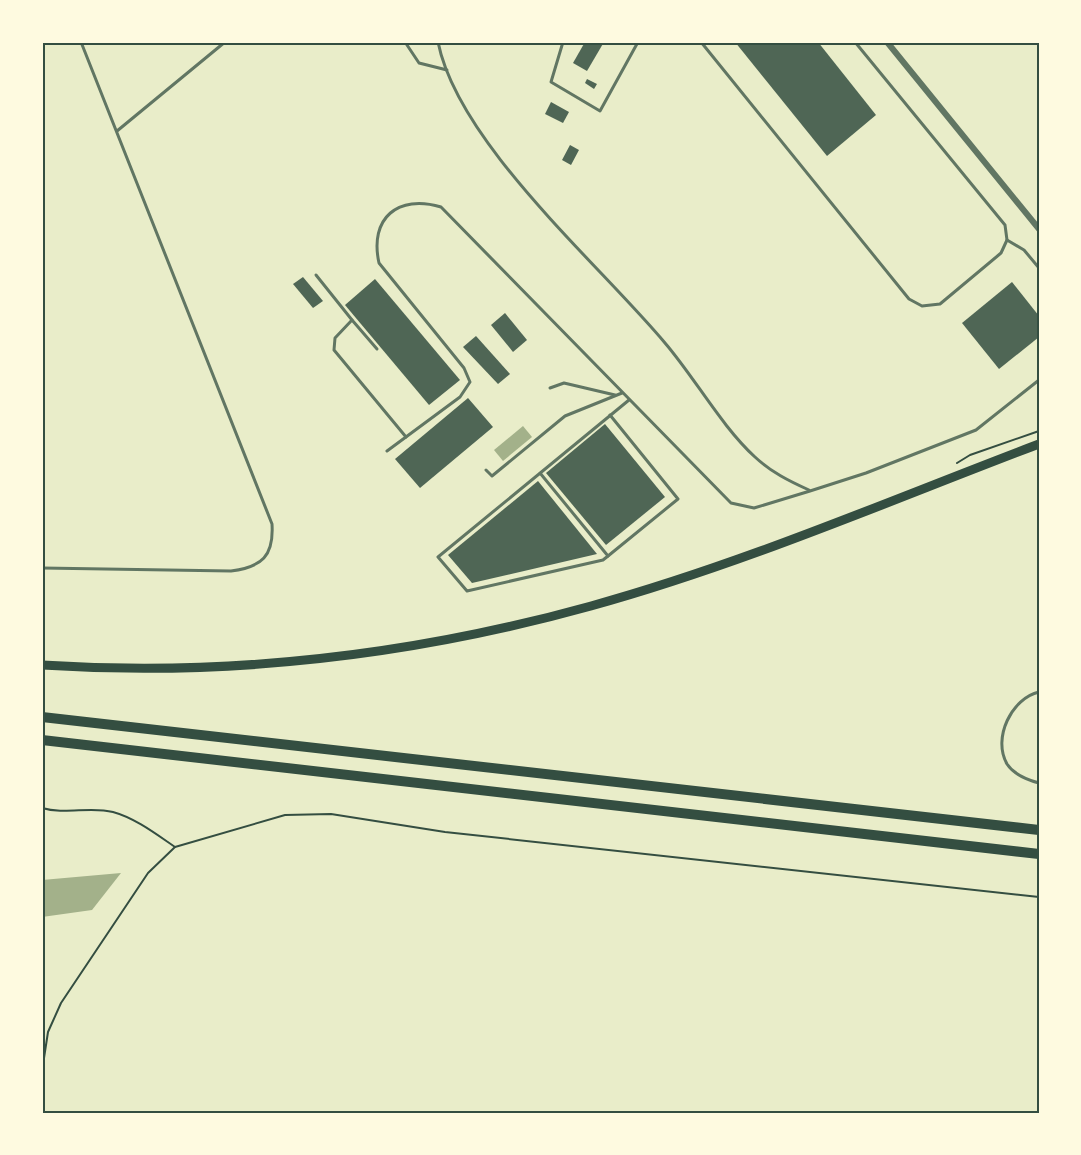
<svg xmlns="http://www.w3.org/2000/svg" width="1081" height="1155" font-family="'Sofia Sans Condensed',sans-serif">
	<rect width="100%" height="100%" fill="#e9edc9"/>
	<!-- water -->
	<g fill="#a3b18a">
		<polygon points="523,426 532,437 503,461 494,450"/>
		<polygon points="121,873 92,910 42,917 42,880"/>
	</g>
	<!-- building -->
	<g fill="#4f6655">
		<polygon points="585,42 604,42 587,71 573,63"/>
		<polygon points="735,42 818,42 876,115 827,156"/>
		<polygon points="587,79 597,84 594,89 585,83"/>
		<polygon points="551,102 569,112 563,123 545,114"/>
		<polygon points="570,145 579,150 571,165 562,160"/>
		<polygon points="303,277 323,301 313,308 293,284"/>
		<polygon points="375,279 460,380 429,405 345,305"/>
		<polygon points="1012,282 1039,316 1039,337 999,369 962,323"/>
		<polygon points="505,313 527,340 513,352 491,325"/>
		<polygon points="476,336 510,374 498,384 463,347"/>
		<polygon points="468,398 493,427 420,488 395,459"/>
		<polygon points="605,424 665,497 606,545 546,473"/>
		<polygon points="538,481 597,554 472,583 448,555"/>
	</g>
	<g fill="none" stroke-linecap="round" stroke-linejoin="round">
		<!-- path -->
		<g stroke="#344e41" stroke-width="2">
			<polyline points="957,463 970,455 1039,431"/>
			<path d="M 42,808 C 65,815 90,806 113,812 C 135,818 156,834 175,847"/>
			<polyline points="42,1071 48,1032 61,1003 148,873 175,847 285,815 331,814 445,832 1039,897"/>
		</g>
		<!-- service -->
		<g stroke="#617663" stroke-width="3">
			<polyline points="405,42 419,63 447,70"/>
			<path d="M 438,42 C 458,143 599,264 665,343 C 695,378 722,427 755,457 C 771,472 789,481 809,490"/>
			<polyline points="563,42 551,82 600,111 638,42"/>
			<polyline points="701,42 909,299 922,306 940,304 1001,253 1007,240 1005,225 855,42"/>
			<polyline points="117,131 225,42"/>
			<polyline points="1007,240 1024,250 1039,268"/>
			<polyline points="316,275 352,320 335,338 334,350 406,437"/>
			<polyline points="352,320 377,349"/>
			<polyline points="550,388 564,383 615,395"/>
			<path d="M 387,451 L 460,397 L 470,382 L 464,368 L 379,263 C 369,218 398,194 441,207 L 731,503 L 754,508 L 810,491 L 866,473 L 976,430 L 1039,380"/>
			<polyline points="486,470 492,476 565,416 622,393"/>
			<polyline points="540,473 608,556 603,560 467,591 438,557 629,400"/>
			<polyline points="608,556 678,499 610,415"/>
			<path d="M 42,568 L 231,571 C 262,567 274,556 272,524 L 81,42"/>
			<path d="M 1039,692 C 1012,698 992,738 1007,764 C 1014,775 1028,780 1039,783"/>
		</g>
		<!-- minor -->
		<polyline stroke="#617663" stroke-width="6" points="887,42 1039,229"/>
		<!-- primary -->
		<path stroke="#344e41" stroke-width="9" d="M 42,665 C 228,677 411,656 591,606 C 743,564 891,500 1039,444"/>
		<!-- motorway -->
		<g stroke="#344e41" stroke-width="10">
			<polyline points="42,717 1039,830"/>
			<polyline points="42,740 1039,854"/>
		</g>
	</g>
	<!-- border -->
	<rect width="1081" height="1155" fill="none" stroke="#fefae0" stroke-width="87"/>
	<rect x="44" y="44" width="994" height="1068" fill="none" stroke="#344e41" stroke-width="2"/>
</svg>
